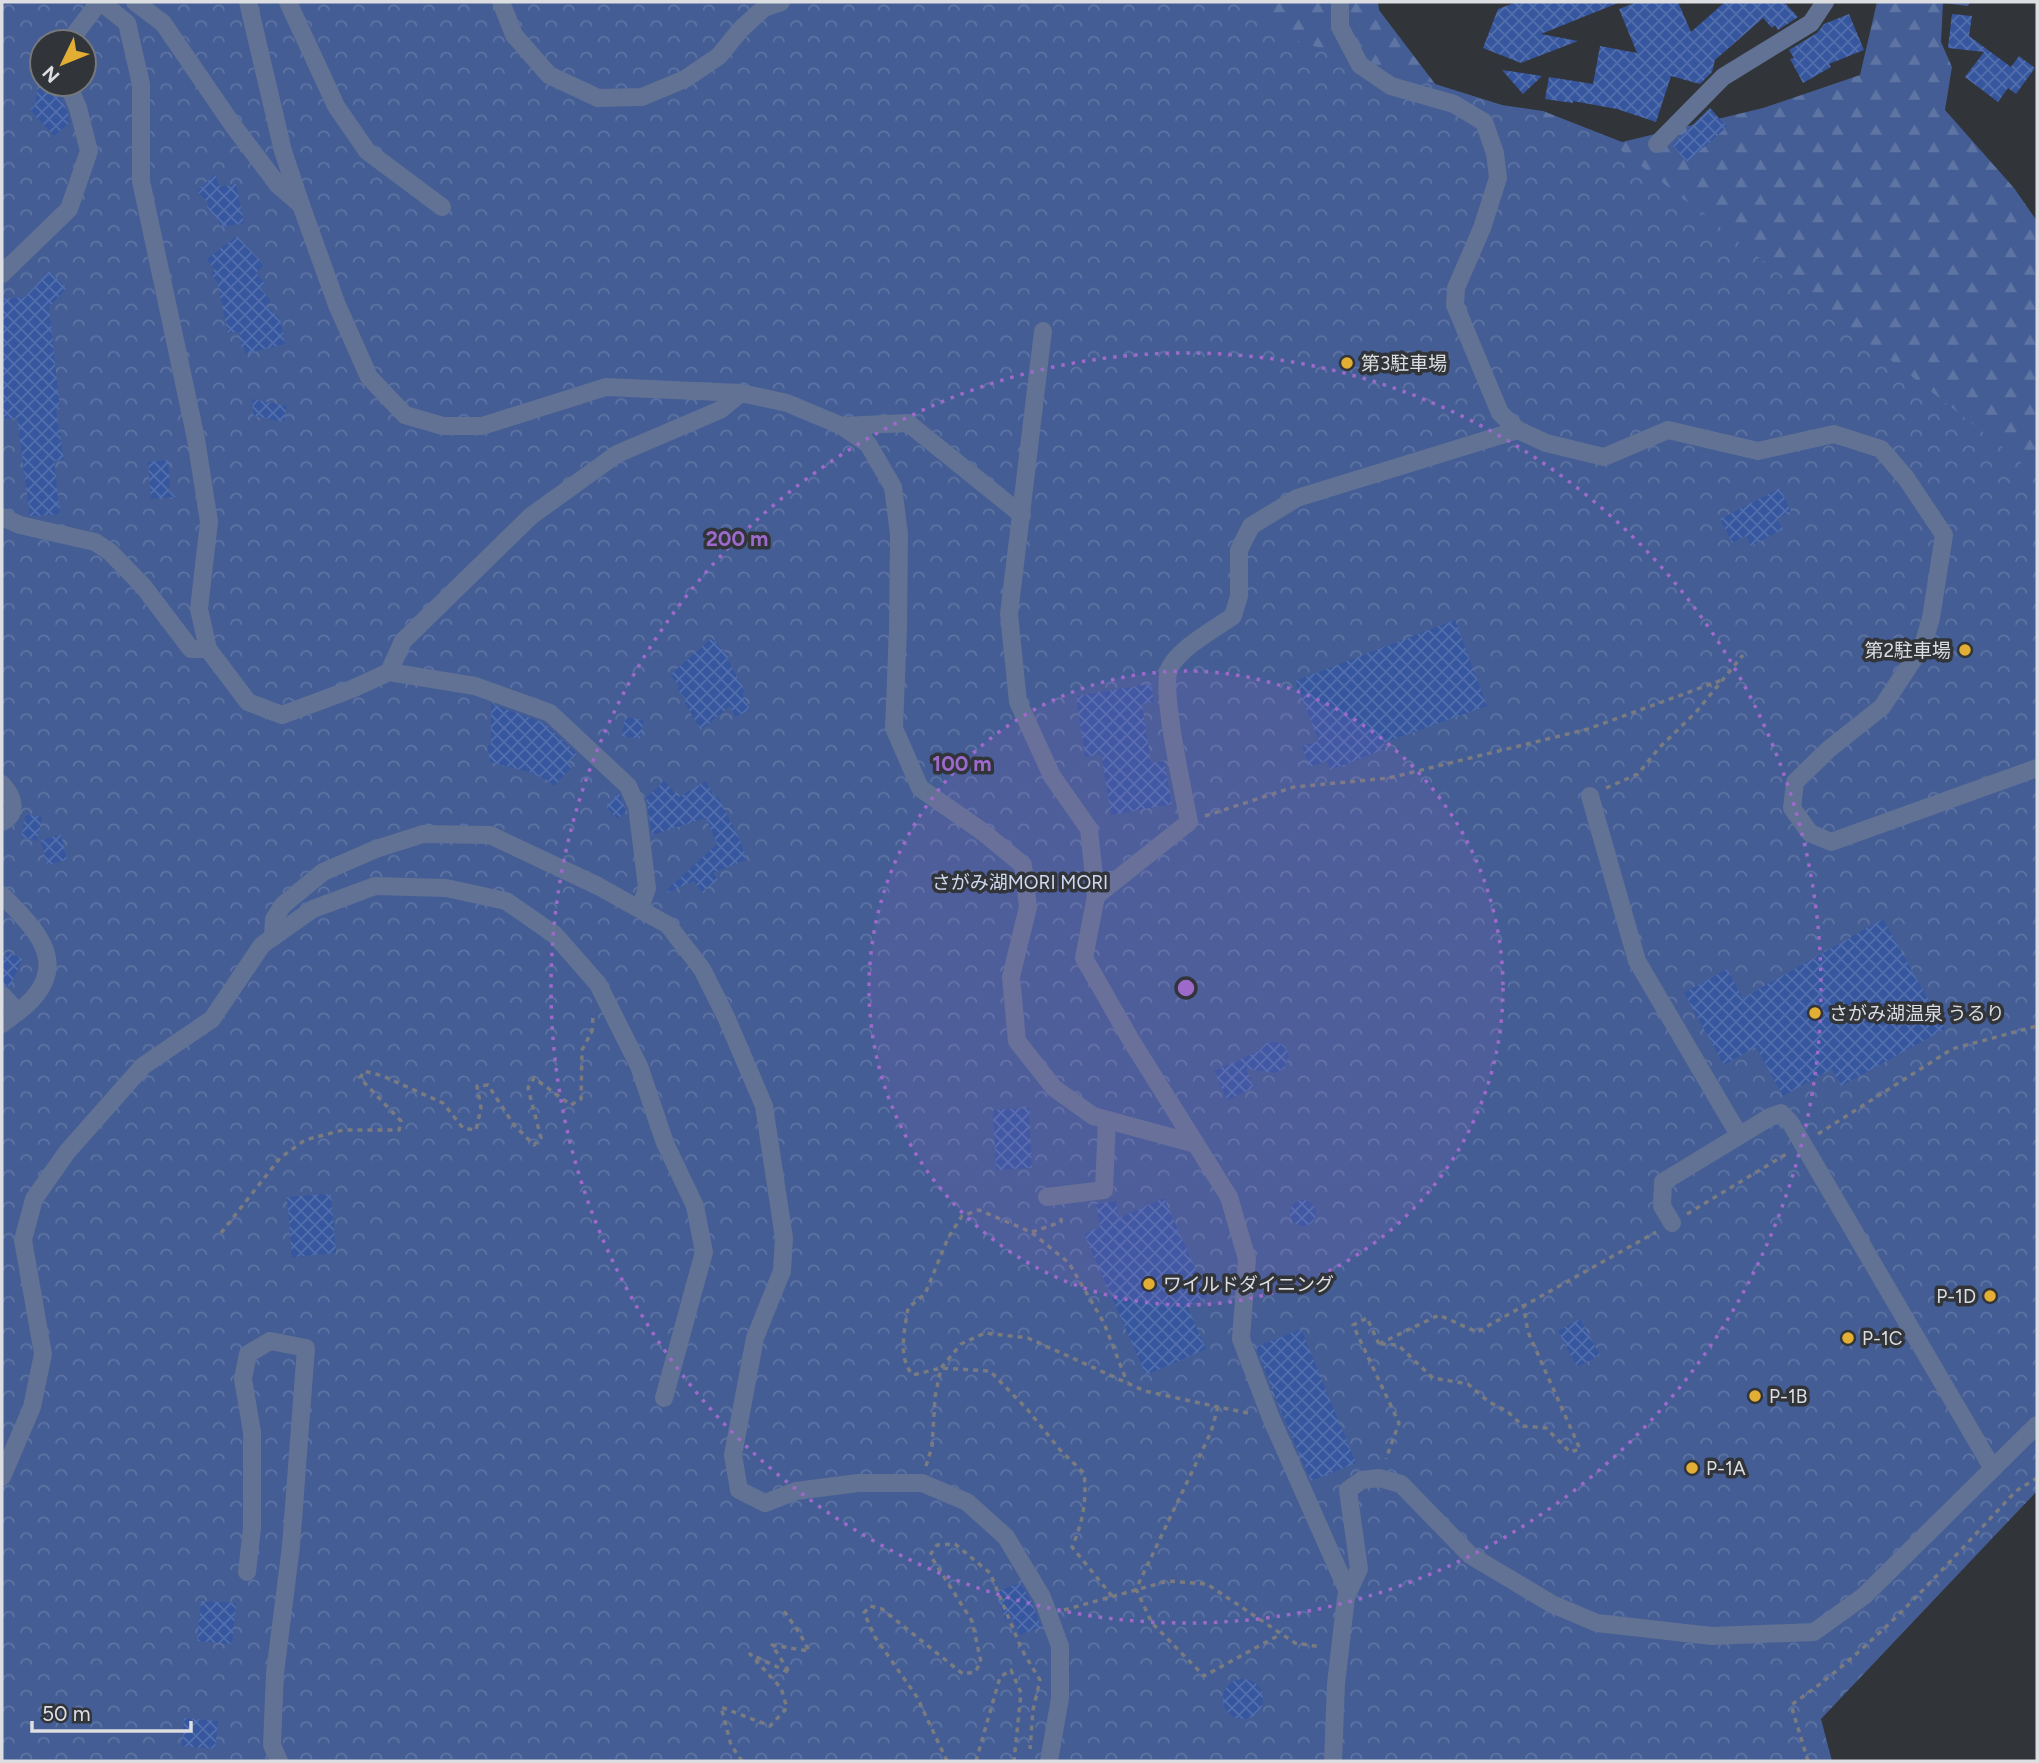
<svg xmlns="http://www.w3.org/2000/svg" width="2039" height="1763" font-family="Figtree,'Noto Sans JP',sans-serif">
	<defs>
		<pattern id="forest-firs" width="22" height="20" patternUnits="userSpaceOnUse" patternTransform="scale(1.75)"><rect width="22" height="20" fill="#445d94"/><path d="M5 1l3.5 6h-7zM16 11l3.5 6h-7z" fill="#5e74a3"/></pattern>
		<pattern id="park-crowns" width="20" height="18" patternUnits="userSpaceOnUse" patternTransform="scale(1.75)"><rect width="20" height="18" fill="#445d94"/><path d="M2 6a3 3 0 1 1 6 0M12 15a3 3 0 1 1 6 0" fill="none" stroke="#5e74a3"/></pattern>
		<pattern id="building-cross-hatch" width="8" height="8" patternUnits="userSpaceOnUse" patternTransform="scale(1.75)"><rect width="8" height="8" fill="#36569f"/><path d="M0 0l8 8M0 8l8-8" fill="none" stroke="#526eac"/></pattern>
	</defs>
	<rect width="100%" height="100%" fill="#313439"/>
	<!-- forest -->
	<polygon fill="url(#forest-firs)" points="980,2 1378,2 1379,10 1445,97 1543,111 1622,142 1763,108 1860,75 1877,2 1970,2 1968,6 1943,3 1941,42 1952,67 1945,110 2014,188 2037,221 2037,517"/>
	<!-- park -->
	<path fill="url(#park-crowns)" fill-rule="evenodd" d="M 2,2 L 1255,2 L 1269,32 L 1604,137 L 2014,456 L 2037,477 L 2037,1491 L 1821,1719 L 1832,1761 L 2,1761 ZM 42,42 L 84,42 L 84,84 L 42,84 Z"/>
	<!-- building -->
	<g fill="url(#building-cross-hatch)">
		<polygon points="1517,2 1618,2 1618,3 1541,34 1578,41 1521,63 1483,48 1498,9"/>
		<polygon points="1637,2 1678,2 1691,32 1725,2 1784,2 1798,17 1778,30 1775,25 1772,28 1763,18 1715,60 1712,72 1700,84 1671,76 1656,122 1617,109 1573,101 1573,103 1545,99 1549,77 1593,84 1600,46 1637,53 1619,9"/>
		<polygon points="1849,14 1864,50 1829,64 1831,67 1803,83 1790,59 1794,58 1789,50 1817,33 1824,24"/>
		<polygon points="1952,14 1972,16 1969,36 2011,67 2019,56 2035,68 2016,94 2008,88 1998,102 1965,77 1984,52 1948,48"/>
		<polygon points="1502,70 1542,76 1523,94"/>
		<polygon points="39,77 42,84 46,84 62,100 67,112 70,122 54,136 30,110 35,105"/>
		<polygon points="1710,108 1727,127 1687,162 1672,145"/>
		<polygon points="215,174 220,187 236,184 244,223 221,227 218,220 206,206 209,204 197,191"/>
		<polygon points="237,236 264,265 256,273 265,284 260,288 271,301 266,305 280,319 285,344 245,354 244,348 241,348 240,332 228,333 217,281 211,274 215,270 207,259"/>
		<polygon points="49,271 67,288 49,307 60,409 56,409 64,460 54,461 60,514 33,516 30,516 17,418 2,419 2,299 25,297"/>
		<polygon points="252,399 287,406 284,422 254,416"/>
		<polygon points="168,460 170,487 167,488 176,497 151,499 148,462"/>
		<polygon points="1780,488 1791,511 1777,519 1783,529 1751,546 1746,536 1732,543 1720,519"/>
		<polygon points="1455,620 1487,706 1383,743 1385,749 1330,770 1327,761 1309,767 1302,746 1319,741 1295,681"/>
		<polygon points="712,638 729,657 727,658 745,691 742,693 750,710 735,717 730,706 701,730 684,702 686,700 677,689 680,687 670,675"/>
		<polygon points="1151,684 1154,702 1142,704 1151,763 1164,761 1172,804 1111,815 1101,754 1085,757 1076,696"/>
		<polygon points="491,704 544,723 577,754 568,762 572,767 554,786 547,780 529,772 490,762 487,745 491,745"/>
		<polygon points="625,717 644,720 640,739 622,736"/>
		<polygon points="664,781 679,797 706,781 715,798 718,797 741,842 746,860 713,873 718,880 702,892 694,881 668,892 667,890 717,844 706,818 652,835 646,798"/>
		<polygon points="619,793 626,811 618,819 605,806"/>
		<polygon points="26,814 42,817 37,841 21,837"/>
		<polygon points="61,835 67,860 47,865 41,840"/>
		<polygon points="1883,919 1945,1029 1841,1086 1832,1069 1783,1096 1756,1047 1724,1065 1684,993 1727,969 1743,998"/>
		<polygon points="7,952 22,959 10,987 2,984 2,963"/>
		<polygon points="1276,1042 1285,1046 1289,1055 1284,1069 1274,1073 1246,1069 1254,1088 1227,1100 1214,1071 1259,1051 1266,1043"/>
		<polygon points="1029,1108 1032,1168 996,1170 993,1110"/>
		<polygon points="331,1194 336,1253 292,1257 287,1197"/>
		<polygon points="1164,1198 1208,1297 1187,1306 1206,1349 1146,1375 1084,1234 1100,1227 1096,1204 1116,1201 1119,1218"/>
		<circle cx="1303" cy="1213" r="13"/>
		<polygon points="1580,1319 1600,1355 1577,1367 1558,1331"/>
		<polygon points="1301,1329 1356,1463 1311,1481 1282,1414 1256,1347"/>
		<polygon points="1020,1583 1032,1602 1041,1627 1020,1635 1013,1619 1006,1621 995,1592"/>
		<polygon points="201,1601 236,1603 232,1644 197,1641"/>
		<circle cx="1243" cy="1699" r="20"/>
		<polygon points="184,1718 218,1721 215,1749 182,1746"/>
	</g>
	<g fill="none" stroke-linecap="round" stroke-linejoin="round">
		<!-- path -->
		<g stroke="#797b80" stroke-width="3.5" stroke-dasharray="5 5" stroke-linecap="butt">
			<polyline points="1606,788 1638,774 1659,748 1697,711 1743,655"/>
			<polyline points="1205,816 1294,787 1389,778 1588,729 1722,680"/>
			<polyline points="1818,1134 1952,1049 2037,1026"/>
			<polyline points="1687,1214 1788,1153"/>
			<polyline points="1032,1232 1061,1222 1061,1215"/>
			<polyline points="221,1233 280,1158 305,1140 343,1130 399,1130 401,1121 360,1078 364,1071 383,1076 443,1103 463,1128 476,1130 481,1108 477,1086 488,1085 514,1125 534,1145 541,1138 528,1088 534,1078 571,1105 581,1099 582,1050 592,1031 593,1016"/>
			<polyline points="1379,1344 1439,1315 1477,1332 1656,1232"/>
			<polyline points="1379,1344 1367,1318 1353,1325 1399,1423 1386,1459"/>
			<polyline points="1381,1344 1398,1345 1433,1378 1468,1384 1489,1402 1507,1411 1523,1426 1546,1428 1570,1452 1580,1449 1528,1332 1523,1304"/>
			<polyline points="1248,1413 1218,1407 1211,1432 1136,1589 1152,1623 1204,1676 1281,1634"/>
			<polyline points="926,1466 932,1447 935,1397 941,1368 961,1344 985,1333 1028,1338 1145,1391 1218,1407"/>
			<path d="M 1112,1596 L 1072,1547 C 1083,1522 1087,1500 1084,1473 L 1061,1451 L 1027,1409 L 990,1371 L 941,1368 L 913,1375 C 897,1358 905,1329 908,1308 L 925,1294 L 948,1238 L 962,1216 L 979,1210 L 1031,1232 L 1069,1263 L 1104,1323 L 1127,1382"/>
			<polyline points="1064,1610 1168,1581 1207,1584 1295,1643 1321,1647"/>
			<polyline points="742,1761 731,1745 721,1707 770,1726 787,1708 781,1688 750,1654 790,1673 772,1645 809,1651 800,1634 782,1608"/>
			<polyline points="947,1761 917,1697 875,1637 864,1613 870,1606 882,1609 963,1674 975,1672 981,1662 972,1621 930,1555 937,1545 955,1544 990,1573 1022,1650 1040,1680 1033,1710 1030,1749"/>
			<polyline points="976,1761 1000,1677 1011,1670 1021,1693 1014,1761"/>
			<path d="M 1808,1761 L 1791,1705 C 1876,1647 1946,1565 2016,1491 L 2037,1478"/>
		</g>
		<!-- minor -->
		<g stroke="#627294" stroke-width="18">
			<polyline points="101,2 127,23 141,84 141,181 196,439 209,522 199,609 208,649 248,702 282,715 352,689 389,672 475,686 550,713 628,786 637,806 647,888 640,909"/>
			<polyline points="135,2 163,23 232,124 278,185 301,205"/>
			<polyline points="248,2 283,151 301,205 337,305 369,377 405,415 443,426 482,426 606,387 741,393 787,403 842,426 868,444 893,487 899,534 898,628 894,728 920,788 983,832 1023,865 1028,907 1011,977 1017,1041 1054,1088 1093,1116 1196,1144"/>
			<polyline points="288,2 336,106 367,151 442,207"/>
			<polyline points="501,2 514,35 549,75 598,98 642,97 685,79 719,56 740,30 764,8 781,2"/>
			<polyline points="1340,2 1340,27 1360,65 1391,86 1454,104 1484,122 1495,153 1498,178 1482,228 1456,288 1455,305 1500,413 1518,430 1546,443 1604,457 1668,430 1758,451 1834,434 1881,449 1906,478 1944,535 1931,618 1923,645 1882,707 1829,749 1795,782 1792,808 1810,833 1831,842 2037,768"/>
			<polyline points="69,42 99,2"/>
			<polyline points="1657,144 1723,77 1811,23 1825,2"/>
			<polyline points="2,274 69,209 89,151 78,108 68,84"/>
			<polyline points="1043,331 1009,614 1018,702 1052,776 1089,829 1096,896 1084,958 1132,1042 1229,1197 1247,1259 1241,1339 1271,1418 1348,1592"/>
			<polyline points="842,426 908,423 1022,515"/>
			<polyline points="2,517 20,525 95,542 110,552 143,586 191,649 208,649"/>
			<polyline points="389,672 403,641 531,516 617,454 720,410 741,393"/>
			<path d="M 2,784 C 13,796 19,813 2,822"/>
			<polyline points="1590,796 1637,961 1739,1135"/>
			<path d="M 2,895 C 29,923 68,957 35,996 C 27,1007 13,1015 2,1024"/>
			<path d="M 1096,896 L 1189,822 C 1184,794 1159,688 1170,667 C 1181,647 1215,629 1233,616 L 1239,596 L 1239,550 L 1251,526 L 1297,498 L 1518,430"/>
			<polyline points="273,937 274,919 283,905 323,872 376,849 423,834 490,835 598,886 668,925 702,969 726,1017 764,1106 784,1238 782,1271 755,1338 733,1455 739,1490 765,1503 796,1491 858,1483 922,1483 967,1502 1006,1537 1042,1597 1060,1646 1060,1698 1049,1761"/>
			<polyline points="2,995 17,1011"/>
			<polyline points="1047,1197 1104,1190 1107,1120"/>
			<polyline points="1672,1223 1662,1206 1663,1182 1770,1117 1781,1113 1790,1122 1993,1469"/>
			<polyline points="2,1477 32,1407 43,1354 23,1240 34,1199 67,1152 143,1066 212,1019 262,945 313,909 375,886 446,888 506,901 555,935 598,984 639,1066 665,1143 695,1206 704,1252 664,1398"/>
			<polyline points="247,1572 252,1528 252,1432 243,1379 248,1354 270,1341 306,1348 291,1546 275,1673 272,1745 279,1761"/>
			<polyline points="1333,1761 1336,1684 1346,1597 1359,1569 1348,1490 1362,1480 1379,1478 1401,1484 1470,1555 1552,1604 1597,1623 1712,1636 1814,1632 1864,1596 2037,1425"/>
		</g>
	</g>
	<!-- distance rings -->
	<circle cx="1186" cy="988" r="317" fill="#9d6acb" fill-opacity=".12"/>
	<g fill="none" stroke="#9d6acb" stroke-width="3.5" stroke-dasharray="3.5 7">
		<circle cx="1186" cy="988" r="317"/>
		<circle cx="1186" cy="988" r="635"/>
	</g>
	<!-- markers -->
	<g fill="#e2af34" stroke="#313439" stroke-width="2.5">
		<circle cx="1347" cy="363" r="7"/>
		<circle cx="1965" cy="650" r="7"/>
		<circle cx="1815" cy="1013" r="7"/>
		<circle cx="1149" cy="1284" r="7"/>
		<circle cx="1990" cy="1296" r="7"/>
		<circle cx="1848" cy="1338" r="7"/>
		<circle cx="1755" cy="1396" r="7"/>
		<circle cx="1692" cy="1468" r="7"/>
	</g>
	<g text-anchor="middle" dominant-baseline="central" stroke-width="7" stroke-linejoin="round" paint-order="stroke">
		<!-- poi labels -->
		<g font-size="19" fill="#dcdee1" stroke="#313439" text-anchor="start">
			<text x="1361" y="363">第3駐車場</text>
			<text x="1951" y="650" text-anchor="end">第2駐車場</text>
			<text x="1829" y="1013">さがみ湖温泉 うるり</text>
			<text x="1163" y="1284">ワイルドダイニング</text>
			<text x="1976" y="1296" text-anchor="end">P-1D</text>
			<text x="1862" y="1338">P-1C</text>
			<text x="1769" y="1396">P-1B</text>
			<text x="1706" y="1468">P-1A</text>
		</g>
		<!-- park labels -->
		<g font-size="19" fill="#d0daef" stroke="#313439">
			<text x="1020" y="882">さがみ湖MORI MORI</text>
		</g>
	</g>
	<circle cx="1186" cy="988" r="10" fill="#9d6acb" stroke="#313439" stroke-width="3.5"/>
	<g font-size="21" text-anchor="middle" font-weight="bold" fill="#9d6acb" stroke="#313439" stroke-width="7" stroke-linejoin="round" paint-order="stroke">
		<text x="737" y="546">200 m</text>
		<text x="962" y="771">100 m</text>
	</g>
	<!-- border -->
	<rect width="2039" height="1763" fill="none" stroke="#dcdee1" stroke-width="7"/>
	<!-- north arrow -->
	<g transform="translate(63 63) rotate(227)"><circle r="33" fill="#313439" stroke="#75787c" stroke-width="2"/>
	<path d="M0-5L12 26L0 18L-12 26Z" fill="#e2af34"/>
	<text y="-10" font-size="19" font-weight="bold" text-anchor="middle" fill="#dcdee1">N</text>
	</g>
	<!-- scale -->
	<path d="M32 1721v10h159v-10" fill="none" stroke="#dcdee1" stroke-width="3.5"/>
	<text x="42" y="1721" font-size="21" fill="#dcdee1" stroke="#313439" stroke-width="5" paint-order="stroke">50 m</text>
</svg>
